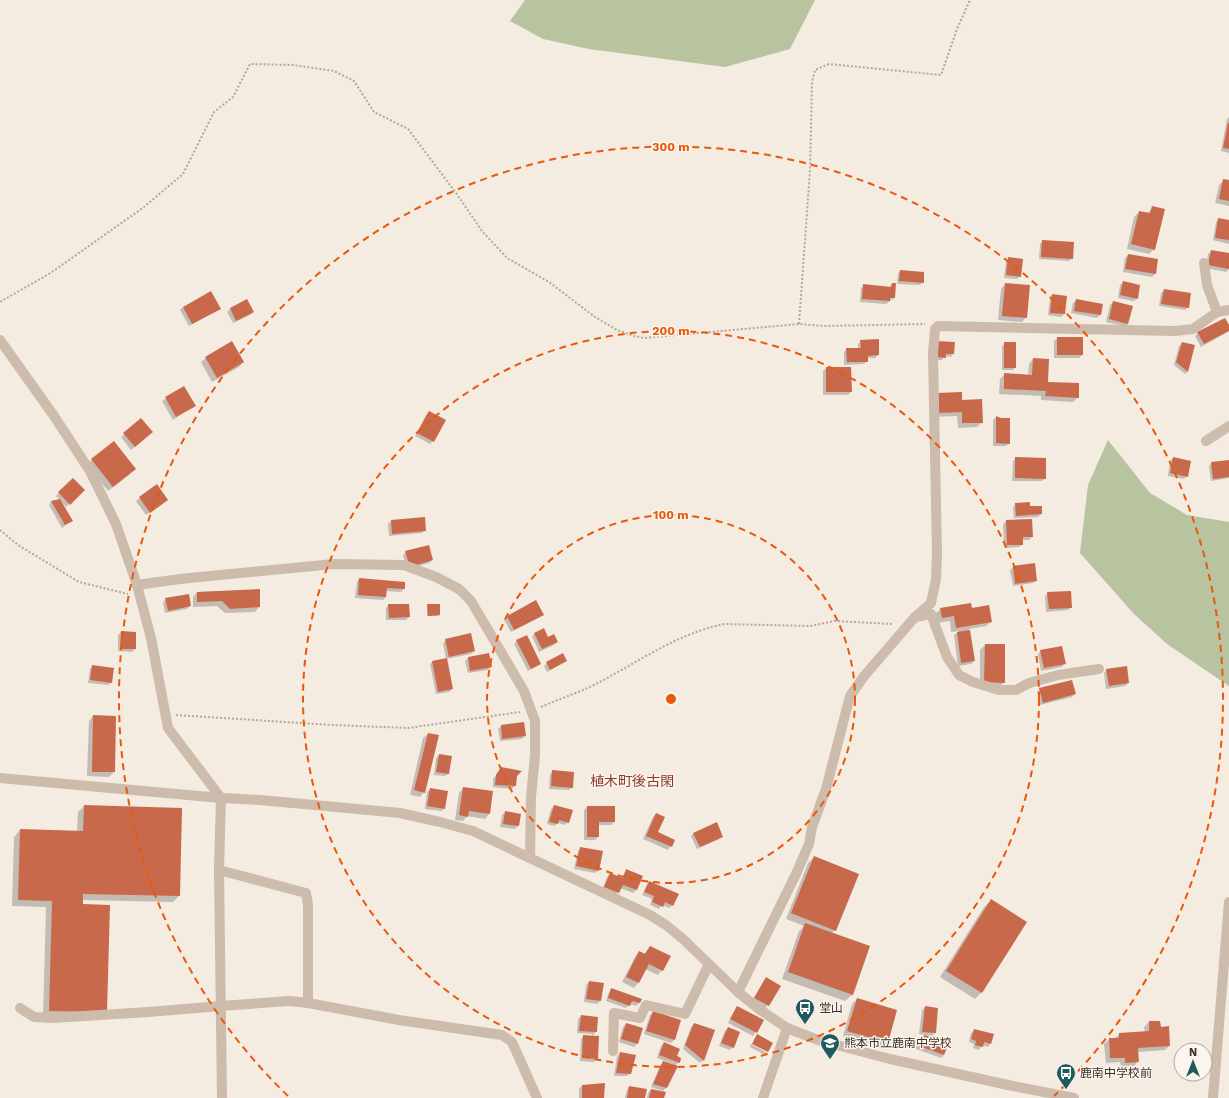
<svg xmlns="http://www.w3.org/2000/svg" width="1229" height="1098" font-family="'Work Sans','Noto Sans JP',sans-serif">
	<rect width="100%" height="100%" fill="#f4ebe1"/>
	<!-- green -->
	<g fill="#b8c4a0">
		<polygon points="525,0 815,0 790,49 725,67 589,49 543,39 510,21"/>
		<polygon points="1108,440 1150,493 1187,515 1229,522 1229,686 1167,644 1134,614 1080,553 1088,485"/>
	</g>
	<!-- shadow -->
	<g fill="#0003">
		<polygon points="1229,117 1229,153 1221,151 1227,119"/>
		<polygon points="1224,180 1229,181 1229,206 1215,203 1219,185"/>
		<polygon points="1153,207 1154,249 1149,254 1127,249 1134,217 1139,212 1147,214"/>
		<polygon points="1219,219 1229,221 1229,244 1213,240 1216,222"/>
		<polygon points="1043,241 1072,258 1069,261 1039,259 1040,244"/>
		<polygon points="1211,251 1229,254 1229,269 1226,272 1206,268 1208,254"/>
		<polygon points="1128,255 1157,260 1155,274 1152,277 1123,272 1125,258"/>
		<polygon points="1009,258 1020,276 1017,279 1004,278 1006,261"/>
		<polygon points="900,271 923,282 920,285 897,284 898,274"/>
		<polygon points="1123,282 1137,298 1134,301 1118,298 1120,285"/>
		<polygon points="892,284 894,298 886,304 860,302 861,288 864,286 889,287"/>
		<polygon points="1005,284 1026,317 1022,322 998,320 1001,289"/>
		<polygon points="1164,290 1188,307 1185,310 1159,306 1161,293"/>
		<polygon points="1052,295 1064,314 1061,317 1048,315 1050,298"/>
		<polygon points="247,300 253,312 250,315 233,323 227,312 230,309"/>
		<polygon points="1076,300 1100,315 1097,318 1071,313 1073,303"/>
		<polygon points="1113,302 1128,324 1125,326 1106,322 1110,305"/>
		<polygon points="183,307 216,311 189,326 180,310"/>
		<polygon points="1225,319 1229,327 1229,331 1201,347 1195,336 1198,333"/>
		<polygon points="1057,338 1082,355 1079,358 1054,358 1054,341"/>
		<polygon points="861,341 878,355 875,358 867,358 867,361 864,364 844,365 844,352 847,349 858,349 858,344"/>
		<polygon points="1005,343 1015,368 1013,370 1002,370 1002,346"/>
		<polygon points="1182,343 1194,346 1187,372 1185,374 1174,365 1179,346"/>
		<polygon points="933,345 953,354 951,357 945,356 942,360 932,360"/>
		<polygon points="206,358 243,362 239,367 212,382 201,362"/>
		<polygon points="1033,359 1047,383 1078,397 1073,402 1041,400 1041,396 999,394 1000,379 1005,374 1028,375 1029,364"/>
		<polygon points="826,368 851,392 848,395 823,395 823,371"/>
		<polygon points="184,388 194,406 173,420 162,401"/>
		<polygon points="932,398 961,401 982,422 977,427 958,428 957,416 932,417"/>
		<polygon points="429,412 444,420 433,441 430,444 415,436 426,415"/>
		<polygon points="996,417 1009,443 1006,446 993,446 993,420"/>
		<polygon points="141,420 149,435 131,450 121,437"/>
		<polygon points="114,442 130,474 108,491 87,464"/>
		<polygon points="1016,458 1045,478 1042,481 1012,481 1013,461"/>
		<polygon points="1173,458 1187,476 1184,479 1168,476 1170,461"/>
		<polygon points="1229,461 1229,478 1211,481 1209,466 1212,463"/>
		<polygon points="73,479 83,490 66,507 61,501 71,521 62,528 49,505 51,502 60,500 56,496"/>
		<polygon points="157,486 164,503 146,515 136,501"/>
		<polygon points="1016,504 1029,507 1041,514 1038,517 1014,518 1013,507"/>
		<polygon points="391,521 425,530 422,533 389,536 388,524"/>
		<polygon points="1006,521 1032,537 1029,540 1022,540 1022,544 1019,547 1004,548 1003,524"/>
		<polygon points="406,552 432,560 429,563 407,569 403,555"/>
		<polygon points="1013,567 1036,581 1033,583 1013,586 1010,570"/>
		<polygon points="359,579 404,583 404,589 401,592 386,591 386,597 383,600 355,598 357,582"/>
		<polygon points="259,590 259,607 255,612 225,613 217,606 193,607 193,597 197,592"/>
		<polygon points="1048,593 1071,607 1068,610 1046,612 1045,596"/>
		<polygon points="166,599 190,606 187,609 165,613 163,602"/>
		<polygon points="536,602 542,614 540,617 511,632 504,620 507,617"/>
		<polygon points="389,605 409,617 406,620 386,620 386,608"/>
		<polygon points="428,605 439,615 438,616 427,616 427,606"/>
		<polygon points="941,609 971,609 991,622 986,626 969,629 974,661 971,664 958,666 954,635 959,631 951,632 950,621 937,623 936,613"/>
		<polygon points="121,632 135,649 132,652 118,651 118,635"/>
		<polygon points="535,634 547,638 557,642 554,645 539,652 532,636"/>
		<polygon points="446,640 474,651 471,654 446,659 452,689 449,692 436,694 430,664 433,661 446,659 443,643"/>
		<polygon points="517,641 540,664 537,666 528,671 514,644"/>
		<polygon points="985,645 1004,682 999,687 980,687 980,650"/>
		<polygon points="1041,651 1064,664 1062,667 1041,671 1038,654"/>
		<polygon points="468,658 491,667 488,670 468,673 465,661"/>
		<polygon points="566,661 547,672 544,666 547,663"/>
		<polygon points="93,666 111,682 108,685 88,683 90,669"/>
		<polygon points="1107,670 1128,683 1125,686 1106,689 1104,673"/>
		<polygon points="1040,689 1075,694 1072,697 1040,705 1037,692"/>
		<polygon points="93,716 114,772 109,777 87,776 89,721"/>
		<polygon points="501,726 525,736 522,739 500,741 498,729"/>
		<polygon points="428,734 424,792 420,797 410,795 423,738"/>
		<polygon points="439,755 448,774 445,776 434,775 436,758"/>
		<polygon points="553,771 572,787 569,790 549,789 550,774"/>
		<polygon points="498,772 516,776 515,786 512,789 493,787 493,779"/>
		<polygon points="463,788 492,792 489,814 485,819 467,816 463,821 455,820 459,793"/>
		<polygon points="430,789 444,808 442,811 425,809 427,792"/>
		<polygon points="84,806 179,896 173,902 82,900 106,1012 43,1017 46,907 12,906 14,837 20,830 77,831 78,812"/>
		<polygon points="554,806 568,822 565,825 558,823 554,826 547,824 551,809"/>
		<polygon points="587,807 614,822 611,825 598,825 598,837 595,840 584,840 584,810"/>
		<polygon points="505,812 520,815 518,826 515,829 500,827 502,815"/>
		<polygon points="656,814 657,833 674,840 668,850 643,839 653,817"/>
		<polygon points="694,833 722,836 719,839 697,849 691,836"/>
		<polygon points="581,848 598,870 595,873 574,869 578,851"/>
		<polygon points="814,857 835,930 832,933 869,947 852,995 845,1001 782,979 799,931 804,926 786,919 808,863"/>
		<polygon points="627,871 642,876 636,890 633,893 620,888 615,896 602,890 607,877 610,874 622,879 624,873"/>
		<polygon points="650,882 672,906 669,908 662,905 659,909 650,905 652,899 642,895 647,885"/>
		<polygon points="991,901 1026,922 981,993 975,999 940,977 984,907"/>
		<polygon points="650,947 662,970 658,975 645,969 638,983 634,988 622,982 635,957 639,952 644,954"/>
		<polygon points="766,978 779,986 765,1009 752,1001"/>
		<polygon points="589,982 603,984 600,1001 597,1004 584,1002 586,985"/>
		<polygon points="612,990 640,999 639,1003 636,1006 630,1004 626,1008 606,1001 609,992"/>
		<polygon points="857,999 887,1043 882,1047 843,1036 852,1004"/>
		<polygon points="737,1007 763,1020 753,1036 728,1023"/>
		<polygon points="925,1007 935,1033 932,1036 919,1034 922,1010"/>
		<polygon points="653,1012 680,1021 674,1040 671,1043 644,1034 650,1015"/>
		<polygon points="581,1016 596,1032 592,1036 592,1034 577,1033 578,1019"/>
		<polygon points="1149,1022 1160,1028 1169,1046 1165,1050 1138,1052 1138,1061 1134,1066 1121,1067 1120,1062 1106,1063 1104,1044 1109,1039 1114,1039 1119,1034 1145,1032 1144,1027"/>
		<polygon points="626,1024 642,1029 637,1044 634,1047 619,1042 623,1027"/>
		<polygon points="694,1024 713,1031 703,1060 700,1063 683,1049 691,1027"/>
		<polygon points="728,1028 733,1047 730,1050 719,1046 725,1031"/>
		<polygon points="974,1030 990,1044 988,1047 982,1045 979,1050 973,1048 974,1044 969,1042 971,1033"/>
		<polygon points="584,1036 597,1059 594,1062 580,1061 581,1039"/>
		<polygon points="919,1040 944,1055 941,1058 916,1049 916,1043"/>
		<polygon points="664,1043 676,1057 679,1062 675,1066 677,1067 666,1088 663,1091 651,1087 660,1066 663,1063 672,1065 673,1064 657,1058 661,1046"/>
		<polygon points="751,1044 767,1053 765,1055 750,1047"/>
		<polygon points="620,1053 630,1073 627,1076 614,1076 617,1056"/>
		<polygon points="582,1086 603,1098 579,1098 579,1089"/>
		<polygon points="629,1087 644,1098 625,1098 627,1090"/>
		<polygon points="651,1090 663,1098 647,1098 648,1093"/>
	</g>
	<!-- building -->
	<g fill="#c8694b">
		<polygon points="1228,123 1229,123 1229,149 1223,148"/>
		<polygon points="1223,179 1229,180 1229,201 1219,199"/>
		<polygon points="1152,206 1165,209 1155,250 1131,244 1139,211 1150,213"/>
		<polygon points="1218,218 1229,220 1229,240 1215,238"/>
		<polygon points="1042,240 1074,242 1073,259 1041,257"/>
		<polygon points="1211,250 1229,253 1229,269 1208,265"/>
		<polygon points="1128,254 1158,259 1156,274 1125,269"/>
		<polygon points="1008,257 1023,259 1021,277 1006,275"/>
		<polygon points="900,270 924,272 924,283 899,281"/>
		<polygon points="1123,281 1140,285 1138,299 1120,295"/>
		<polygon points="892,283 896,283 895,298 890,298 890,301 862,299 863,284 891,287"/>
		<polygon points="1005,283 1030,285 1027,318 1002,316"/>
		<polygon points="1164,289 1191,293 1189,308 1161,304"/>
		<polygon points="211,291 221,309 192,324 183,307"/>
		<polygon points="1052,294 1067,296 1065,314 1050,313"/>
		<polygon points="247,299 254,312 236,321 230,308"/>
		<polygon points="1076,299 1103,304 1101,315 1074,311"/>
		<polygon points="1113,301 1133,306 1128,324 1109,319"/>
		<polygon points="1225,318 1229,325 1229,331 1204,344 1197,332"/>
		<rect x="1057" y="337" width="26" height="18"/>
		<polygon points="879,339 879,355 868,356 868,362 847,362 846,348 861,348 860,340"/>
		<polygon points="232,341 244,362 217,378 205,357"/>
		<polygon points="936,341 955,342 954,354 946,354 946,358 935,357"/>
		<rect x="1004" y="342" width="12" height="26"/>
		<polygon points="1182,342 1195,345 1188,372 1176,362"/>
		<polygon points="1033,358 1049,359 1048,382 1079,383 1079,398 1045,396 1046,391 1004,389 1004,373 1032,375"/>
		<polygon points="826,367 851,367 852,392 826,392"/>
		<polygon points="184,386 196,406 176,417 165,397"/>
		<polygon points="962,392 962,400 982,399 983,423 962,423 962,412 937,413 936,393"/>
		<polygon points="429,411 446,420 434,442 417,433"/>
		<polygon points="996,416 1001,418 1010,418 1010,444 996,443"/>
		<polygon points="141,418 153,432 135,447 123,433"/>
		<polygon points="114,441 136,469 113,487 91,459"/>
		<polygon points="1015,457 1046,458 1046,479 1015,478"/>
		<polygon points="1173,457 1191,461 1188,477 1170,473"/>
		<polygon points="1229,460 1229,477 1213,479 1211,462"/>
		<polygon points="73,478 85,490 70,505 58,492"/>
		<polygon points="157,484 168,500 150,513 139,497"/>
		<polygon points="60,499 73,521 65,525 51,501"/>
		<polygon points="1030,502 1030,506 1042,506 1042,514 1016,516 1015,503"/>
		<polygon points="425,517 426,531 392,534 391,520"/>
		<polygon points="1032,519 1033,537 1023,537 1023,545 1007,545 1006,520"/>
		<polygon points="429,545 433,560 410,567 405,551"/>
		<polygon points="1035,563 1037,581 1015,584 1013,566"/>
		<polygon points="359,578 405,582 405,589 387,588 386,597 358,595"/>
		<polygon points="260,589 260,607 230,609 222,601 197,602 197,592"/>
		<polygon points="1071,591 1072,608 1049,609 1047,592"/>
		<polygon points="189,594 191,606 168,611 165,598"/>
		<polygon points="536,600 544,615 514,630 507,616"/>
		<polygon points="971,603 972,608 989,605 992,622 956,628 954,616 942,618 940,608"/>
		<polygon points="388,604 409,604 410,617 389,618"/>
		<polygon points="427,604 440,604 440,615 428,616"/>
		<polygon points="544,628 548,637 554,634 558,642 542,649 534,633"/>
		<polygon points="970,630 975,661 961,663 957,632"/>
		<polygon points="121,631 136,632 136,649 120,649"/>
		<polygon points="471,633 475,651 449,657 445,639"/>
		<polygon points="527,635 541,664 531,669 516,640"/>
		<polygon points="985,644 1005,644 1005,683 984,682"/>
		<polygon points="1062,646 1066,664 1044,668 1040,650"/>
		<polygon points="489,653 492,667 470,671 468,657"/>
		<polygon points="563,653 567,661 550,670 546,662"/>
		<polygon points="447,658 453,689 438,692 432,661"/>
		<polygon points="92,665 114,668 112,683 90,680"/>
		<polygon points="1127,666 1129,683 1109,686 1106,669"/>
		<polygon points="1072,680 1076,694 1043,703 1039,688"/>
		<polygon points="93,715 116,716 115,772 92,772"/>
		<polygon points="524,722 526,736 502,739 501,725"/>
		<polygon points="428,733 439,735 425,793 414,790"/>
		<polygon points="439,754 452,756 449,774 436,772"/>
		<polygon points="501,767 522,771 517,776 516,786 495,785 496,775"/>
		<polygon points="552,770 574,772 573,788 551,786"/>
		<polygon points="463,787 493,791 490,814 469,811 468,817 459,815"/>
		<polygon points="430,788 448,791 445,809 427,806"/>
		<polygon points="84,805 182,808 180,896 83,894 83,904 110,905 107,1012 49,1011 52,901 18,900 20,829 83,831"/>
		<polygon points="554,805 573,810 569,823 559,820 558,824 549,822"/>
		<polygon points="587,806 615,806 615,822 599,822 599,837 587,837"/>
		<polygon points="505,811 521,814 519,826 503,824"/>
		<polygon points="656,813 665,817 658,832 675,840 672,847 646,836"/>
		<polygon points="717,822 723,837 700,847 693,833"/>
		<polygon points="580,847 603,851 599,871 576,866"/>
		<polygon points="814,856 859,874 836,931 791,913"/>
		<polygon points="626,869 643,876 637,890 623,885 619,893 604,887 610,873 623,878"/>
		<polygon points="649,881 679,894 673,906 665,902 663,907 652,902 654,896 644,892"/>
		<polygon points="991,899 1027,922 982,993 946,971"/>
		<polygon points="805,923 870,946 853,995 788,972"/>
		<polygon points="650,946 671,956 663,971 649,964 639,983 626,977 639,951 645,954"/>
		<polygon points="766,977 781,986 769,1006 754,998"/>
		<polygon points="589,981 604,983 601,1001 586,999"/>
		<polygon points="611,988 642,999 640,1003 632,1001 630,1006 608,998"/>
		<polygon points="857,998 897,1010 888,1043 847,1031"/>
		<polygon points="737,1006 764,1020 757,1033 730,1019"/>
		<polygon points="925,1006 938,1008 936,1033 922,1032"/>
		<polygon points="653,1011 681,1020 675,1040 646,1031"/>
		<polygon points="581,1015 598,1017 597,1032 579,1031"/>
		<polygon points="1149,1021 1160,1021 1161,1027 1169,1026 1170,1046 1138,1048 1139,1062 1125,1063 1125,1058 1110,1058 1109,1038 1119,1038 1119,1033 1149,1031"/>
		<polygon points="626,1023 643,1028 638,1044 621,1039"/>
		<polygon points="694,1023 715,1030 704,1061 685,1045"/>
		<polygon points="728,1027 740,1032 734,1048 721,1043"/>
		<polygon points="974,1029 994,1034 991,1044 984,1042 983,1047 975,1045 976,1041 971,1039"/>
		<polygon points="757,1034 773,1043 768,1052 752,1044"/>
		<polygon points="583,1035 599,1036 598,1059 582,1058"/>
		<polygon points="925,1035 949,1043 944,1055 919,1046 919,1039"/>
		<polygon points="664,1042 680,1049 677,1056 681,1058 680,1063 659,1055"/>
		<polygon points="620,1052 636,1055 631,1074 616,1073"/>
		<polygon points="663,1061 678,1066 667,1088 653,1084"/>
		<polygon points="605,1083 604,1098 582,1098 582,1085"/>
		<polygon points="629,1086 647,1089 645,1098 627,1098"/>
		<polygon points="651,1089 666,1092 664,1098 649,1098"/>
	</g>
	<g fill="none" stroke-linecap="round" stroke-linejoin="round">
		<!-- path -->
		<g stroke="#b9a596" stroke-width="2" stroke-dasharray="2 2" stroke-linecap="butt">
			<polyline points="0,302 52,272 144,207 183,174 214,112 233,97 250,64 293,65 334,71 354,81 374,112 408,129 456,193 482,231 507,258 549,282 595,317 617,330 634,336 644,338 799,324 824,326 925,324"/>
			<polyline points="799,324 810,170 812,82 815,70 829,64 941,75 957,29 970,0"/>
			<polyline points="0,530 18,545 79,582 128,594"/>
			<path d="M 541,707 C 557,700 574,694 590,687 C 634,665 675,634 724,624 L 811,626 L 834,621 L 893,624"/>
			<polyline points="176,715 332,725 408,728 520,712"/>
		</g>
		<!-- minor -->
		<g stroke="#cdbbac" stroke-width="10">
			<polyline points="1204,263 1207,285 1217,312 1229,310"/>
			<polyline points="0,340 54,416 90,471 116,524 137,585 151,638 168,728 221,798"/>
			<polyline points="1206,441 1229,426"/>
			<polyline points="137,585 180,579 334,564 404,565 436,577 459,589 471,601 524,691 535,721 535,755 531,797 530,857"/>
			<polyline points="915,617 931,614 947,657 959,675 973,682 999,690 1016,690 1029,683 1058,675 1099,669"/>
			<polyline points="219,870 306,893 308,905 308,1003"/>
			<polyline points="738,992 796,874 809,844 812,827 826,789 850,696 865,675 915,617 931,603 936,579 937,553 933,354 935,329 938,326 1175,331 1193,329 1217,312"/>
			<polyline points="20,1008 34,1017 52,1018 148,1012 221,1006 290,1001 308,1003 399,1020 502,1035 512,1042 537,1098"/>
			<polyline points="613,1051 614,1013 640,1018 646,1005 685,1014 709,964"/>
			<polyline points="763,1098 787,1028"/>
			<polyline points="1213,1098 1229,902"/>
		</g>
		<!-- tertiary -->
		<g stroke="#cdbbac" stroke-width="10">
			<polyline points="0,778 221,798 260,800 347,808 400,813 440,822 473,831 650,915 666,925 683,939 738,992 759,1009 787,1028 818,1040 890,1059 1008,1085 1074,1098"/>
			<polyline points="221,798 219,870 222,1098"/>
		</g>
	</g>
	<!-- distance rings -->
	<g fill="none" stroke="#e8590c" stroke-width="2" stroke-dasharray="7 5">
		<circle cx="671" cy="699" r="184"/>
		<circle cx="671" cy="699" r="368"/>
		<path d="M288 1096A552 552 0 1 1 1054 1096"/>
	</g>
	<!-- icons -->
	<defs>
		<symbol id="bus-pin" viewBox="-11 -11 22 30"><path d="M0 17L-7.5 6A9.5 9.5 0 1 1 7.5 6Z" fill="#1f5a5e" stroke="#fbf5ee"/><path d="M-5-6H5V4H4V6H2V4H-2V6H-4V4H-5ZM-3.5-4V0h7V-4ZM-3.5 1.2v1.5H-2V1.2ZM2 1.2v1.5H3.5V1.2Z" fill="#fff"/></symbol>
		<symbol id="school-pin" viewBox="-11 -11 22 30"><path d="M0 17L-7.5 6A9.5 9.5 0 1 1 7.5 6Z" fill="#1f5a5e" stroke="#fbf5ee"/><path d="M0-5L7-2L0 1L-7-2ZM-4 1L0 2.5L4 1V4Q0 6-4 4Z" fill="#fff"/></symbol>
	</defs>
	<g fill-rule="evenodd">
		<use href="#bus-pin" x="794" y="997" width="22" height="30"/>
		<use href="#school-pin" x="819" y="1032" width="22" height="30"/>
		<use href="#bus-pin" x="1055" y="1062" width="22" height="30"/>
	</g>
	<g text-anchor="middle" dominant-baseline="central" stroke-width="3" stroke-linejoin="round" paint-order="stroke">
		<!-- poi labels -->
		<g font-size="12" fill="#3b302b" stroke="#fbf5ee" text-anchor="start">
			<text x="819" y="1008">堂山</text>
			<text x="844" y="1043">熊本市立鹿南中学校</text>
			<text x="1080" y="1073">鹿南中学校前</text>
		</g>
		<!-- quarter labels -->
		<g font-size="14" fill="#8c3b22" stroke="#fbf5ee">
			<text x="632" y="781">植木町後古閑</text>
		</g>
	</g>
	<circle cx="671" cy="699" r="6" fill="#e8590c" stroke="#fbf5ee" stroke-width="2"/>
	<g font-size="12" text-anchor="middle" font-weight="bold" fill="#e8590c" stroke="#fbf5ee" stroke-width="3" stroke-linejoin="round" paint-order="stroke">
		<text x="671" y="151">300 m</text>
		<text x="671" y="335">200 m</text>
		<text x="671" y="519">100 m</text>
	</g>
	<!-- north arrow -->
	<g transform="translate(1193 1062)"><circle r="19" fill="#fbf5ee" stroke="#aea6a0"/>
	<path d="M0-3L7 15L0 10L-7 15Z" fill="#1f5a5e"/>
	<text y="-6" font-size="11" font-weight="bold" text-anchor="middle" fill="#3b302b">N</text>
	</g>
</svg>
